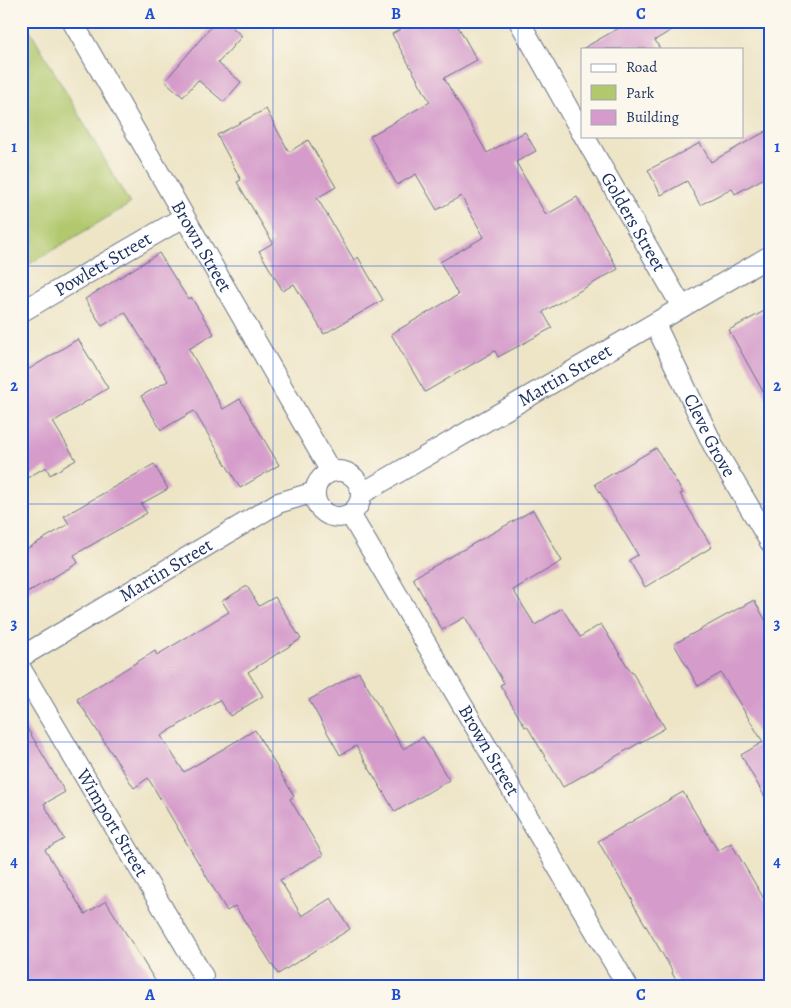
<svg xmlns="http://www.w3.org/2000/svg" width="791" height="1008" font-family="Alegreya,serif">
	<rect width="100%" height="100%" fill="#fbf7ec"/>
	<filter id="ink" filterUnits="userSpaceOnUse"><feTurbulence type="fractalNoise" baseFrequency=".02" numOctaves="2"/><feDisplacementMap in="SourceGraphic" scale="10" xChannelSelector="R" yChannelSelector="G"/><feConvolveMatrix kernelMatrix="1 2 1 2 8 2 1 2 1" color-interpolation-filters="sRGB"/></filter>
	<filter id="wash" filterUnits="userSpaceOnUse"><feTurbulence type="fractalNoise" baseFrequency=".0096" numOctaves="4" result="noise"/><feDisplacementMap in="SourceGraphic" scale="20" xChannelSelector="R" yChannelSelector="G"/><feGaussianBlur stdDeviation="1.12" result="paint"/><feColorMatrix in="noise" values="0 0 0 0 0 0 0 0 0 0 0 0 0 0 0 0 0 1.4 0 .05"/><feComposite in="paint" operator="in"/></filter>
	<g filter="url(#wash)">
		<rect width="100%" height="100%" fill="#eee5c7"/>
		<!-- green -->
		<polygon fill="#b1c86d" stroke="#667c66" points="21,21 25,21 130,204 21,269"/>
		<g id="blocks">
			<!-- building -->
			<g fill="#d59ccb">
				<polygon points="216,21 225,21 242,36 218,63 241,82 224,102 198,80 183,97 165,81"/>
				<polygon points="415,21 455,21 477,60 444,78 487,153 525,132 536,151 516,162 546,215 577,197 618,269 543,312 552,328 498,357 495,351 425,392 391,334 458,295 440,262 484,237 461,196 437,210 416,174 397,185 370,136 430,102 392,34"/>
				<polygon points="631,21 687,21 655,40 660,49 582,49"/>
				<polygon points="266,109 289,152 308,140 336,187 317,198 354,260 358,257 383,300 324,334 294,284 283,291 259,251 273,243 237,182 241,180 217,135"/>
				<polygon points="770,129 770,175 735,194 732,188 700,205 687,181 661,195 648,170 700,143 711,162"/>
				<polygon points="159,253 188,299 191,297 214,334 189,349 223,409 240,399 279,465 240,488 194,411 161,430 141,396 168,381 125,312 102,326 85,299"/>
				<polygon points="770,308 770,404 729,330"/>
				<polygon points="78,339 108,388 53,422 76,460 50,475 46,467 27,478 21,468 21,374"/>
				<polygon points="656,448 683,493 680,494 712,547 645,587 629,560 638,555 595,484"/>
				<polygon points="154,464 168,489 141,504 147,513 74,555 78,563 21,596 21,552 69,524 64,516"/>
				<polygon points="533,510 562,561 513,590 535,625 562,608 580,637 601,624 631,672 632,672 665,728 563,787 527,726 525,727 500,685 504,683 465,617 442,630 413,578"/>
				<polygon points="247,586 259,606 275,597 301,639 248,672 263,696 230,716 219,700 161,736 184,772 255,730 294,796 290,799 323,855 280,880 302,916 331,898 350,929 278,974 235,906 227,911 148,778 134,788 77,699 155,651 157,655 229,612 222,601"/>
				<polygon points="754,600 770,628 770,806 741,755 763,742 721,673 698,686 674,644"/>
				<polygon points="359,672 403,749 423,737 449,780 395,812 356,746 340,755 309,700"/>
				<polygon points="21,718 65,792 44,804 64,839 45,850 85,914 106,901 159,987 21,987"/>
				<polygon points="683,792 718,851 731,843 770,909 770,987 680,987 672,973 673,972 632,902 633,901 598,841"/>
			</g>
		</g>
	</g>
	<g filter="url(#ink)">
		<use href="#blocks" fill-opacity="0" stroke="#656f83" stroke-width="1"/>
		<g fill="none" stroke-linecap="round" stroke-linejoin="round">
			<defs>
				<g id="street">
					<path id="s1" d="M 72,21 L 331,472"/>
					<polyline points="519,21 582,133"/>
					<path id="s2" d="M 584,136 L 682,307"/>
					<path id="s3" d="M 21,312 L 184,217"/>
					<path id="s4" d="M 655,324 L 715,449 L 770,542"/>
					<circle cx="338" cy="494" r="23"/>
					<path id="s5" d="M 361,494 L 770,256"/>
					<path id="s6" d="M 350,514 L 628,987"/>
					<path id="s7" d="M 21,657 L 278,503 L 315,492"/>
					<path id="s8" d="M 21,669 L 203,976"/>
				</g>
			</defs>
			<!-- street casing -->
			<use href="#street" stroke="#656f83" stroke-width="22"/>
			<!-- street -->
			<use href="#street" stroke="#fff" stroke-width="20"/>
		</g>
	</g>
	<!-- grid -->
	<path fill="none" stroke="#1d4ed8" stroke-width="1" stroke-opacity="0.55" d="M 273,21 L 273,987M 518,21 L 518,987M 21,266 L 770,266M 21,504 L 770,504M 21,742 L 770,742"/>
	<g text-anchor="middle" dominant-baseline="central" stroke-width="4" stroke-linejoin="round" paint-order="stroke">
		<!-- street labels -->
		<g font-size="19" fill="#1b2f5e" stroke="#fbf7ec">
			<text stroke="none"><textPath href="#s2" startOffset="99">Golders Street</textPath></text>
			<text stroke="none"><textPath href="#s1" startOffset="260">Brown Street</textPath></text>
			<text stroke="none"><textPath href="#s3" startOffset="95">Powlett Street</textPath></text>
			<text stroke="none"><textPath href="#s5" startOffset="236">Martin Street</textPath></text>
			<text stroke="none"><textPath href="#s4" startOffset="124">Cleve Grove</textPath></text>
			<text stroke="none"><textPath href="#s7" startOffset="169">Martin Street</textPath></text>
			<text stroke="none"><textPath href="#s6" startOffset="274">Brown Street</textPath></text>
			<text stroke="none"><textPath href="#s8" startOffset="179">Wimport Street</textPath></text>
		</g>
	</g>
	<!-- margin -->
	<rect width="791" height="1008" fill="none" stroke="#fbf7ec" stroke-width="55"/>
	<!-- legend -->
	<rect x="581" y="48" width="162" height="90" fill="#fbf7ec" stroke="#a1a7b3"/>
	<rect x="591" y="64" width="25" height="8" fill="#ffffff" stroke="#a1a7b3"/>
	<text x="626" y="72" font-size="15" fill="#1b2f5e">Road</text>
	<rect x="591" y="85" width="25" height="15" fill="#b1c86d" stroke="#a1a7b3"/>
	<text x="626" y="98" font-size="15" fill="#1b2f5e">Park</text>
	<rect x="591" y="110" width="25" height="15" fill="#d59ccb" stroke="#a1a7b3"/>
	<text x="626" y="122" font-size="15" fill="#1b2f5e">Building</text>
	<rect x="28" y="28" width="736" height="952" fill="none" stroke="#1d4ed8" stroke-width="2"/>
	<g font-size="16" text-anchor="middle" font-weight="bold" fill="#1d4ed8">
		<text x="150" y="19">A</text>
		<text x="396" y="19">B</text>
		<text x="641" y="19">C</text>
		<text x="14" y="152">1</text>
		<text x="777" y="152">1</text>
		<text x="14" y="391">2</text>
		<text x="777" y="391">2</text>
		<text x="14" y="629">3</text>
		<text x="777" y="629">3</text>
		<text x="14" y="867">4</text>
		<text x="777" y="867">4</text>
		<text x="150" y="1000">A</text>
		<text x="396" y="1000">B</text>
		<text x="641" y="1000">C</text>
	</g>
</svg>
